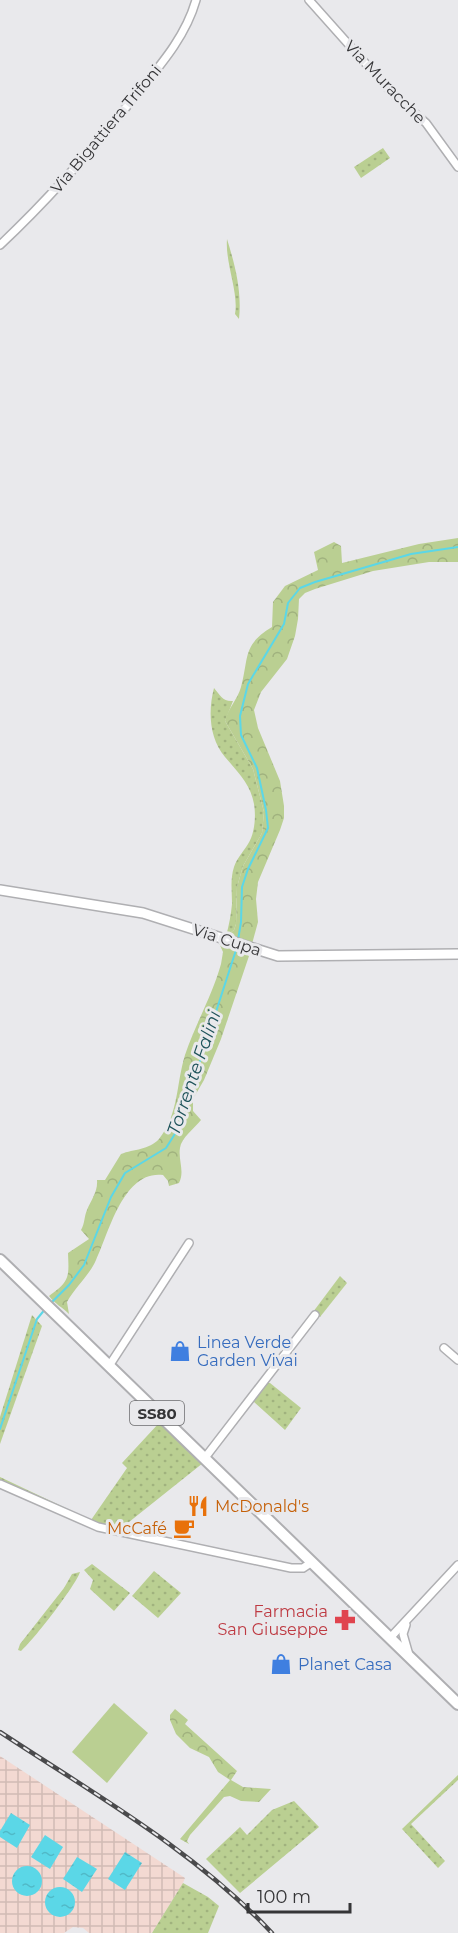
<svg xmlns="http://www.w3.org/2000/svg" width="458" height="1933" font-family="Montserrat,sans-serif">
	<defs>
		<pattern id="industrial-grid" width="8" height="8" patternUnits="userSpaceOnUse" patternTransform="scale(1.5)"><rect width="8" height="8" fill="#f3d9d2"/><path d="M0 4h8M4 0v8" fill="none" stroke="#d1bbb5"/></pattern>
		<pattern id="grass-dots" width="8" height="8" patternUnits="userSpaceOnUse" patternTransform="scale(1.5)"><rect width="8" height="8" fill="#bacf92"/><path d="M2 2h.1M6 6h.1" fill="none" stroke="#a0b27e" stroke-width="1.8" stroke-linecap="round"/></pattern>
		<pattern id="forest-crowns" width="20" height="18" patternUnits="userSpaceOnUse" patternTransform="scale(1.5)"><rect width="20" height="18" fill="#bacf92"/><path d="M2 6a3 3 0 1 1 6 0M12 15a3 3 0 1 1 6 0" fill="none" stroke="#a0b27e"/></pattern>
		<pattern id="water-ripples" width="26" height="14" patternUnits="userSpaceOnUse" patternTransform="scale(1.5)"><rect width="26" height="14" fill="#5bd7e7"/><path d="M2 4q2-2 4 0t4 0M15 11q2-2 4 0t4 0" fill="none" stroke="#50b9c7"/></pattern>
	</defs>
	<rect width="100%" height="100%" fill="#e9e9ec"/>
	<!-- industrial -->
	<polygon fill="url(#industrial-grid)" points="0,1756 185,1878 183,1883 152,1933 89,1933 83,1928 73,1927 64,1933 0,1933"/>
	<!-- grass -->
	<g fill="url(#grass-dots)">
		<polygon points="383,148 390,158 361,178 354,167"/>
		<path d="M 227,239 C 235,265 242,291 239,319 L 235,314 C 239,293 225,263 227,239 Z"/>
		<path d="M 214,688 C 220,695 223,702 233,701 L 225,721 L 253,769 L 264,812 L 262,833 L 243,866 L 237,887 L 236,924 L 234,930 L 226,936 C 229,925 231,915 232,904 C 232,892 230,879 234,867 C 237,858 243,852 248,844 C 255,833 256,816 254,804 C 251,785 237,771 225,757 C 209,738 208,711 214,688 Z"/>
		<polygon points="340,1276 347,1283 320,1317 313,1312"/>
		<polygon points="32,1315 42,1326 0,1444 0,1417"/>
		<polygon points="266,1383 270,1383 301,1408 285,1430 253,1401"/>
		<polygon points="159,1423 203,1463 119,1530 91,1520 0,1481 0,1477 91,1520 127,1468 122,1463"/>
		<polygon points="92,1564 130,1593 114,1611 90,1589 93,1580 84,1570"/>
		<polygon points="154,1571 181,1593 158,1618 132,1596"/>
		<path d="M 80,1572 C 76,1585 33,1641 21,1651 L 18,1650 L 20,1644 L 64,1588 L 72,1574 Z"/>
		<polygon points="458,1775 458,1780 411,1824 445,1861 438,1868 402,1829"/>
		<polygon points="294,1801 319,1827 240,1893 206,1859 240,1827 247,1835 272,1810"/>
		<polygon points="183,1883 208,1897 219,1906 208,1933 152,1933"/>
	</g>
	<!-- forest -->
	<g fill="url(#forest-crowns)">
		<path d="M 458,538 L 458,562 L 429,562 L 373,571 L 315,589 L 305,593 L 299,599 L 298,619 L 295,636 L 287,659 L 261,692 L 254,710 L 258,728 L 280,781 L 284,806 L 284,818 L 280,830 L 258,882 L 256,899 L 258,922 L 252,944 L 226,936 L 234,930 L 236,924 L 237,887 L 243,866 L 262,833 L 264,812 L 253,769 L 225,721 C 228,708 238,699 241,687 C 249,658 242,645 272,627 L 273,602 L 285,586 L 318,570 L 314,552 L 334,542 L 341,546 L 342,563 L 419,544 Z"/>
		<path d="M 219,943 L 249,956 L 221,1039 L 204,1080 L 193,1099 L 193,1111 L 201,1120 C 195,1128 181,1138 180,1148 C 178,1160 185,1171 179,1183 L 169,1186 L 168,1181 L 163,1175 C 123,1170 109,1233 96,1260 C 89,1276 75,1287 67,1302 L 69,1314 C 62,1307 55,1304 49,1296 C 70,1281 69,1277 68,1253 L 89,1239 L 81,1230 C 85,1223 84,1217 87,1210 C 91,1200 98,1192 97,1180 L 105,1180 L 121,1154 C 134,1149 149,1150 159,1139 C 179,1114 176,1084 185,1055 C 195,1025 212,996 221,964 L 223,952 Z"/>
		<polygon points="175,1709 188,1720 185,1724 237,1771 231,1780 243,1787 271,1789 259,1802 241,1801 230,1796 224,1797 190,1835 187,1841 189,1844 180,1839 230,1780 218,1772 209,1757 190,1748 176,1734 170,1720 170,1715"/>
	</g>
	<!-- park -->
	<polygon fill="#bacf92" points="114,1703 148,1733 107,1783 72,1752"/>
	<!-- water -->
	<g fill="url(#water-ripples)">
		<polygon points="11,1813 30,1825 17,1848 0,1837 0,1831"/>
		<polygon points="45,1835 63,1847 50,1869 31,1857"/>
		<polygon points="125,1852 142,1863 125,1890 108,1879"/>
		<polygon points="77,1857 97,1869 82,1892 63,1879"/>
		<circle cx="27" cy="1881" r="15"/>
		<circle cx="60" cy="1902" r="15"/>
	</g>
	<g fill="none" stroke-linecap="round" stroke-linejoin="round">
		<!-- stream -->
		<g stroke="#5bd7e7" stroke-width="2">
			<polyline points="238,940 241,922 242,887 248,869 268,828 266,810 257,768 241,735 240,716 248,684 284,624 288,603 300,588 315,582 411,554 458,547"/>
			<polyline points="50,1304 69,1285 84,1265 111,1197 125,1173 166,1148 178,1129 236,950"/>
			<polyline points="0,1429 37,1319 46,1308"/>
		</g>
		<defs>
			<g id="minor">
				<polyline points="309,0 392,93 426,123 458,167"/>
				<path d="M 0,245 C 48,200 91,151 132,100 C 157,69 185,39 196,0"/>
				<polyline points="444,1348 458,1360"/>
				<polyline points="109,1366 189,1243"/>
				<polyline points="204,1459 315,1315"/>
				<polyline points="0,1484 98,1527 291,1568 303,1568 312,1562"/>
				<polyline points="406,1625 403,1634 409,1655"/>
				<polyline points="390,1638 458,1565"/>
			</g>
			<polyline id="tertiary" points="0,890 143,913 278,956 458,954"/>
			<polyline id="primary" points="0,1260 458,1704"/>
		</defs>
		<!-- minor casing -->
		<use href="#minor" stroke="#afafb2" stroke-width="10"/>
		<!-- tertiary casing -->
		<use href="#tertiary" stroke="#afafb2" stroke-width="12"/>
		<!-- primary casing -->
		<use href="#primary" stroke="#afafb2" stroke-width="14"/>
		<!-- minor -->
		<use href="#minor" stroke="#fff" stroke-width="7"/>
		<!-- tertiary -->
		<use href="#tertiary" stroke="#fff" stroke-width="9"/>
		<!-- primary -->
		<use href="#primary" stroke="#fff" stroke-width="10"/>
		<defs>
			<path id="rail" d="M 0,1732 C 94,1794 194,1850 272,1933"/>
		</defs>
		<!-- rail casing -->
		<use href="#rail" stroke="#4a4a4c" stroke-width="4.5"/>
		<!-- rail -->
		<use href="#rail" stroke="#e9e9ec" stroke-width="2" stroke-dasharray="7" stroke-linecap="butt"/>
	</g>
	<!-- icons -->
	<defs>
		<symbol id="shop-bare" viewBox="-9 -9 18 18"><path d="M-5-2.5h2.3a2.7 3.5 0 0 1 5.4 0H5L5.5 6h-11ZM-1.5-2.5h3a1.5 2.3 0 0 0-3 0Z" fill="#3f7fe0" stroke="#e9e9ec" stroke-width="2.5" paint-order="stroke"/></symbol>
		<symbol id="restaurant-bare" viewBox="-9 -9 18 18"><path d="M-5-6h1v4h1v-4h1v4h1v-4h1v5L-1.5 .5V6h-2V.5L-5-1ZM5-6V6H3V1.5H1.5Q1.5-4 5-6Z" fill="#e8710a" stroke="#e9e9ec" stroke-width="2.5" paint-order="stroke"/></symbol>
		<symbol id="cafe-bare" viewBox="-9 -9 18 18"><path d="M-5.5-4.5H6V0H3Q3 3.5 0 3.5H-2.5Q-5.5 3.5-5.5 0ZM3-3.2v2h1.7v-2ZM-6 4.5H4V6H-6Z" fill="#e8710a" stroke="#e9e9ec" stroke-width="2.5" paint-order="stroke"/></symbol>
		<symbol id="pharmacy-bare" viewBox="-9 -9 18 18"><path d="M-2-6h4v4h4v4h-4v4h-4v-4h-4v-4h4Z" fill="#e0444e" stroke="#e9e9ec" stroke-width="2.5" paint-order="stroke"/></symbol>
	</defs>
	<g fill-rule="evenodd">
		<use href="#shop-bare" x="165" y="1336" width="30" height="30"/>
		<use href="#restaurant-bare" x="183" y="1491" width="30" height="30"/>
		<use href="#cafe-bare" x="169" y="1513" width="30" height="30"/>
		<use href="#pharmacy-bare" x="330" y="1605" width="30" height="30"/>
		<use href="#shop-bare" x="266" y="1649" width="30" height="30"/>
	</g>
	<g text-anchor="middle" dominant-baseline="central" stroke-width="6" stroke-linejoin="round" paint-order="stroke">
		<!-- shield labels -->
		<rect fill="#e9e9ec" stroke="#6b6b6d" stroke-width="1.5" x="130" y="1401" width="54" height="24" rx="4.5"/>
		<g font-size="15" font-weight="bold" fill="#353537">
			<text x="157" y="1413">SS80</text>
		</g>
		<!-- street labels -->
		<g font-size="16" fill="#353537" stroke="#e9e9ec">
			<text transform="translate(385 82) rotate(46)">Via Muracche</text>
			<text transform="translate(106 129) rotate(-50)">Via Bigattiera Trifoni</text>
			<text transform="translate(227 940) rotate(18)">Via Cupa</text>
		</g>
		<!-- shop labels -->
		<g font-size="16" fill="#366cbe" stroke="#e9e9ec" text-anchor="start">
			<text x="197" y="1342">Linea Verde<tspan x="197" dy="18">Garden Vivai</tspan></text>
			<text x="298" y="1664">Planet Casa</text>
		</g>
		<!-- food labels -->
		<g font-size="16" fill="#c56008" stroke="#e9e9ec" text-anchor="start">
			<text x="215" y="1506">McDonald's</text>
			<text x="167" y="1528" text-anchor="end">McCafé</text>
		</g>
		<!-- health labels -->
		<g font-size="16" fill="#be3a42" stroke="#e9e9ec" text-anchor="end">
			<text x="328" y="1611">Farmacia<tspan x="328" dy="18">San Giuseppe</tspan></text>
		</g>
		<!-- water labels -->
		<g font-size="18" font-style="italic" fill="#1d5259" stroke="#e9e9ec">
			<text transform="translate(194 1073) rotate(-71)">Torrente Falini</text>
		</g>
	</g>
	<!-- scale -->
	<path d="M248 1903v9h102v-9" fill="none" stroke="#353537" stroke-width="3"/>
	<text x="257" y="1903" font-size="18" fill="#353537" stroke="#e9e9ec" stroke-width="4.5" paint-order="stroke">100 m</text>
</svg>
